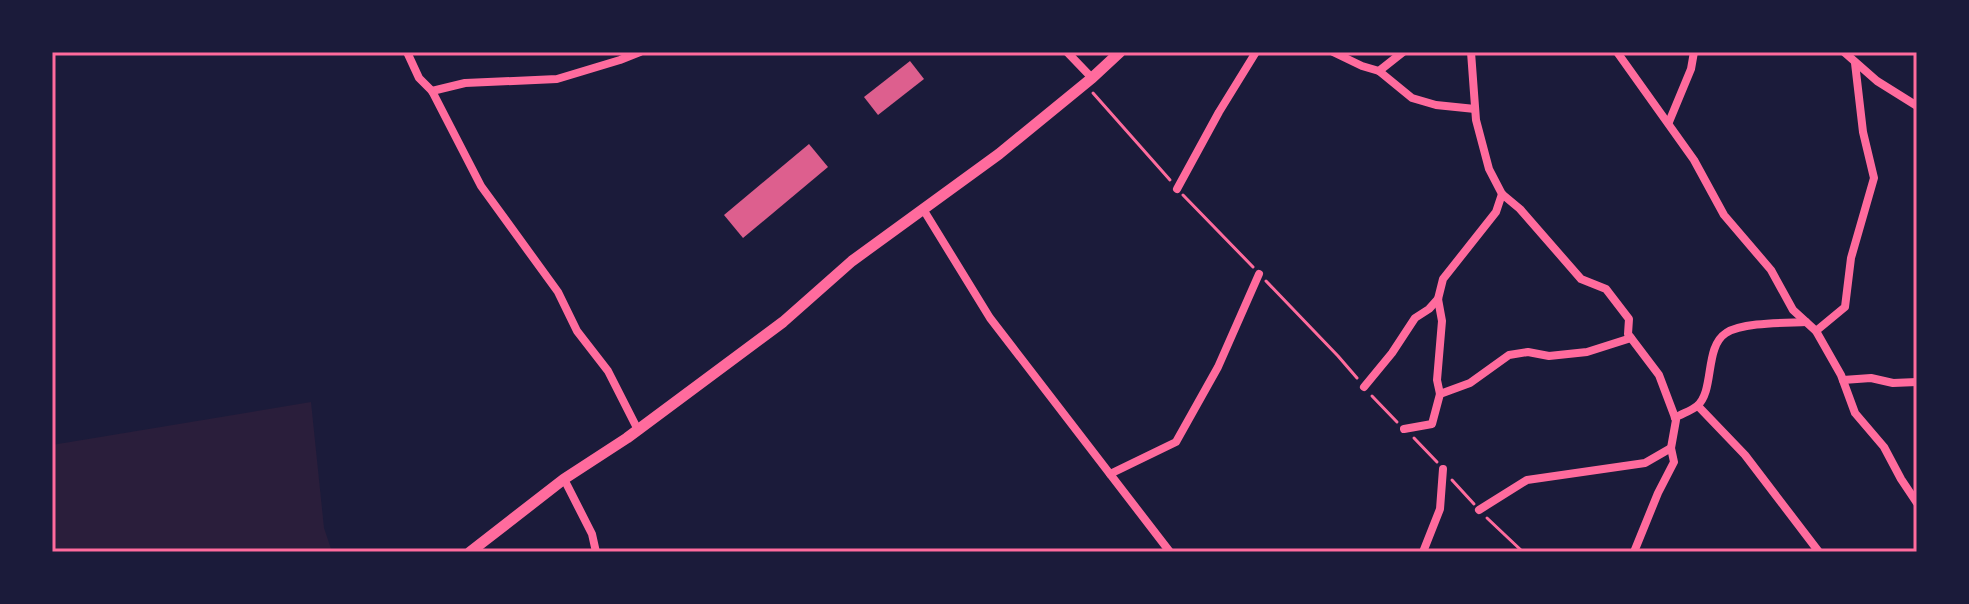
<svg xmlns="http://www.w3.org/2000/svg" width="1969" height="604" font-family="'Times New Roman',serif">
	<rect width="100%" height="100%" fill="#1b1b3a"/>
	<!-- green -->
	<polygon fill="#2a1e3b" points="311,402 324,528 332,552 52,552 52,445"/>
	<!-- building -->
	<g fill="#dd5f8e">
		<polygon points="910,61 924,79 878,115 864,97"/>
		<polygon points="809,144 828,167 743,238 724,215"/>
	</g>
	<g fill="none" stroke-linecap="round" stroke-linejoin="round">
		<!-- path -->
		<g stroke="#ff6b9d" stroke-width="3">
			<polyline points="1093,93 1170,180"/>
			<polyline points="1183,195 1253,267"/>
			<polyline points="1266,281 1338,356 1357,378"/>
			<polyline points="1372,396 1397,422"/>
			<polyline points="1414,438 1437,462"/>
			<polyline points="1452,480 1474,504"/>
			<polyline points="1487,518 1523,552"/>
		</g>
		<!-- minor -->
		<g stroke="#ff6b9d" stroke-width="8">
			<polyline points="407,52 419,78 432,91 481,186 558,292 577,331 608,371 638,430"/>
			<polyline points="1067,52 1092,78"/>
			<polyline points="1333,52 1362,66 1379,71 1412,98 1436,105 1475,109"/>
			<polyline points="1471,52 1476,120 1489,169 1502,194 1520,209 1581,279 1606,289 1629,319 1628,334 1659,375 1676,420 1671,448 1645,463 1527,480 1479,510"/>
			<polyline points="1617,52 1694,160 1724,215 1771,270 1793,310 1816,331 1841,375 1855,413 1884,447 1901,479 1917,503"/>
			<polyline points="1844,52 1877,81 1917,106"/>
			<polyline points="1379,71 1403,52"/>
			<polyline points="432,91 465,83 557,79 620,60 640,52"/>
			<polyline points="1669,122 1691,69 1694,52"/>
			<polyline points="1177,189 1219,112 1256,52"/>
			<polyline points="923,209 990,318 1170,552"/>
			<polyline points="1816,331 1845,307 1851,258 1874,178 1863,132 1855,63"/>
			<polyline points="1843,380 1871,378 1893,383 1917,382"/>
			<polyline points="1364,387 1392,353 1415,318 1429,309 1438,299"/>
			<polyline points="1440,394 1470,383 1509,355 1528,352 1549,356 1587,352 1631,338"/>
			<polyline points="1698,406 1745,455 1819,552"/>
			<path d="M 1675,418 C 1681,414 1691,411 1697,406 C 1715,391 1704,347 1726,333 C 1742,322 1786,323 1806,322"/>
			<polyline points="1404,429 1432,424 1440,394 1437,380 1442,321 1438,299 1443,279 1496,212 1502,194"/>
			<polyline points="1110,474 1176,442 1218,367 1259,274"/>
			<polyline points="564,479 592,534 596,552"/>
			<polyline points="1423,552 1440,509 1443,469"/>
			<polyline points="1634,552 1658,493 1674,462 1671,448"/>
		</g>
		<!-- secondary -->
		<polyline stroke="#ff6b9d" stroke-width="11" points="470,552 564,479 627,438 783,322 852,261 999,154 1092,78 1120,52"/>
	</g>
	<!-- border -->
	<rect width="1969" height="604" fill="none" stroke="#1b1b3a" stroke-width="108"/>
	<rect x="54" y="54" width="1861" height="496" fill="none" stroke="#ff6b9d" stroke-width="3"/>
</svg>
